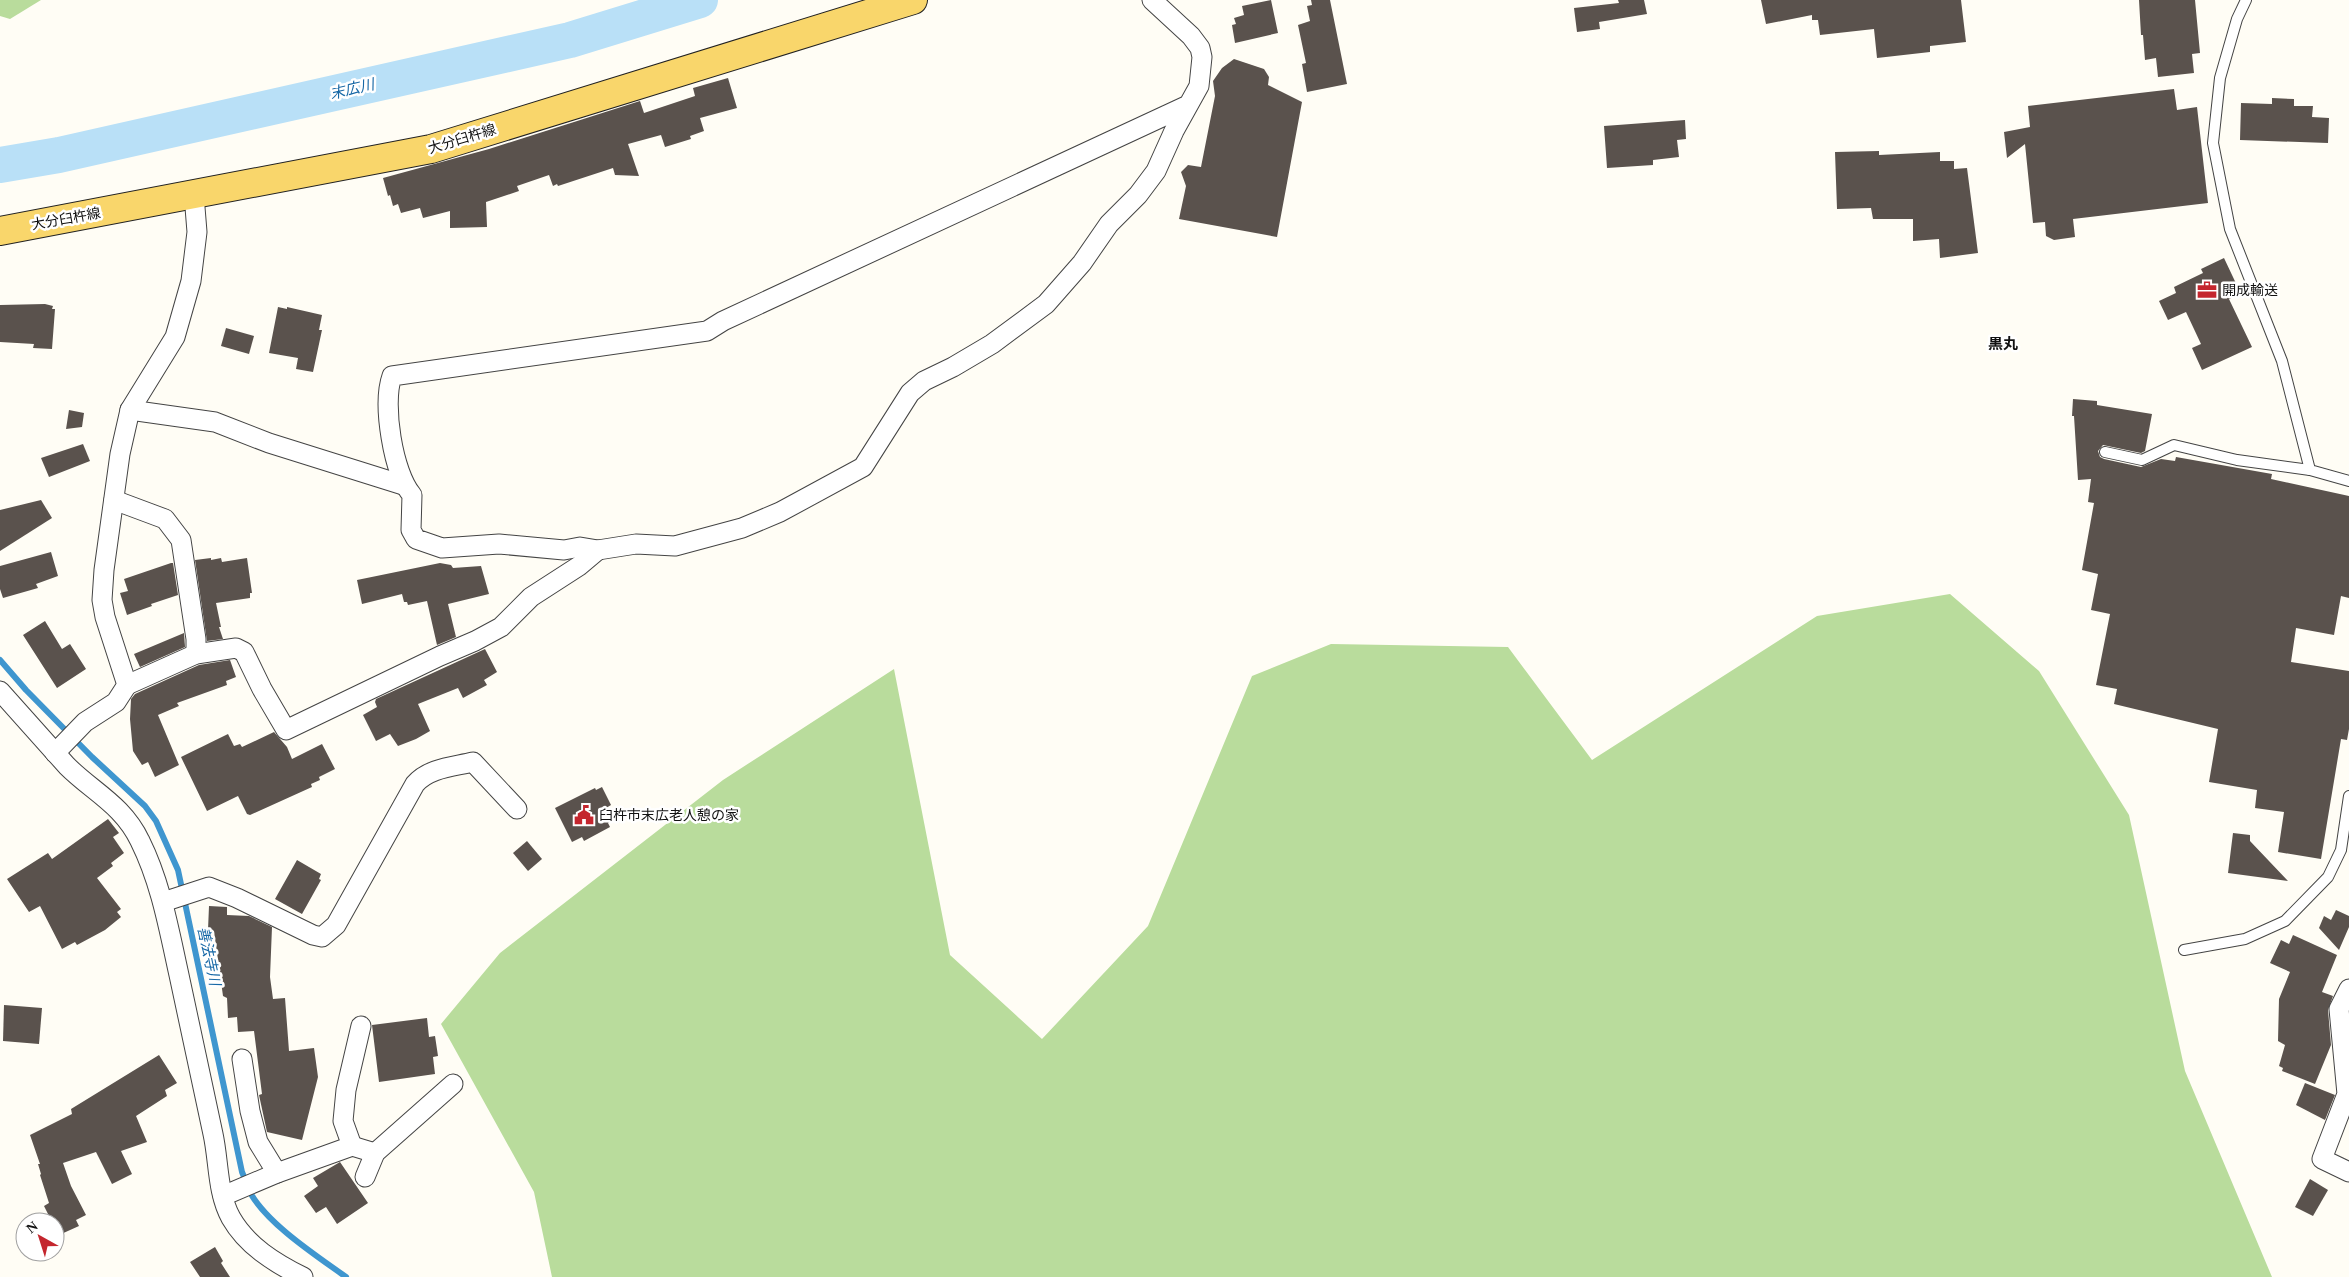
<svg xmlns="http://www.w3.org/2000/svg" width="2349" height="1277" font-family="'Times New Roman','Noto Sans JP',serif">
	<rect width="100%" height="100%" fill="#fffdf5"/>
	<!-- forest -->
	<g fill="#b9dc9c">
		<polygon points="0,0 41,0 10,19 0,16"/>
		<polygon points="1950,594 2039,671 2129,815 2185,1071 2272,1277 552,1277 534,1192 441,1024 500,953 723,780 894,669 950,955 1042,1039 1148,926 1252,676 1331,644 1508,647 1592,760 1817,616"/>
	</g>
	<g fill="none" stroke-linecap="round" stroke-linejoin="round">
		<!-- stream -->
		<g stroke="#3f96cf" stroke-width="6">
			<polyline points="0,168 2,165"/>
			<path d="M 0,660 L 26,690 L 92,757 L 145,806 L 156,821 L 178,870 L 242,1172 C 245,1179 248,1187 251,1194 C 269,1225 317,1256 346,1277"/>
		</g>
		<!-- river -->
		<polyline stroke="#b9e0f7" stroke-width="36" points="0,165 59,155 570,40 700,0"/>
	</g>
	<!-- building -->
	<g fill="#5a524d">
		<polygon points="1271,0 1278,33 1235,43 1232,25 1236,24 1234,18 1244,15 1242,6"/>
		<polygon points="1311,0 1330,0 1347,84 1307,92 1302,64 1306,63 1298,25 1310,21 1307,6 1312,5"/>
		<polygon points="1618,0 1644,0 1647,14 1599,22 1600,29 1577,32 1574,8 1619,3"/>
		<polygon points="1761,0 1961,0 1966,42 1930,46 1930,52 1877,58 1874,29 1820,35 1818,20 1812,20 1812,15 1766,24"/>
		<polygon points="2139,0 2195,0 2200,53 2192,54 2194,73 2158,77 2156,58 2145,60 2143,35 2141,35"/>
		<polygon points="1234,59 1264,69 1269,77 1268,85 1302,102 1277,237 1179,219 1186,186 1181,172 1188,165 1201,167 1215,96 1213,81 1222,68"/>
		<polygon points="728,78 737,108 700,118 704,131 690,136 691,139 665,147 661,135 628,144 639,176 615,175 613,168 558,186 557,184 553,186 549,175 517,186 519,191 486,202 487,227 450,228 450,211 423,218 420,208 401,213 398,204 393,206 390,195 388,196 383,178 489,149 640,101 644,113 695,96 693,88"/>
		<polygon points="2174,89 2177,110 2197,107 2208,203 2073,219 2075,237 2054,240 2046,236 2045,222 2033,223 2025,144 2007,158 2004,132 2030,127 2028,106"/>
		<polygon points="2272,98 2294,99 2294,106 2313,106 2312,117 2329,118 2328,143 2240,140 2241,103 2272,104"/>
		<polygon points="1685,120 1686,139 1677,140 1679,157 1653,160 1653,165 1607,168 1604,126"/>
		<polygon points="1879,151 1879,155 1940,152 1940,161 1954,161 1954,169 1967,168 1978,253 1940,258 1939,239 1913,241 1913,219 1873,219 1871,208 1837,209 1835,152"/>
		<polygon points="2224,258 2241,294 2229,299 2252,347 2202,370 2192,348 2201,344 2186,312 2168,320 2159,301 2176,293 2174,287 2203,273 2201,269"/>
		<polygon points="45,304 53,306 52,309 55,309 52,349 33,348 34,344 0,342 0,305"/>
		<polygon points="278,307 287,309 287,307 322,315 319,330 322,330 313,372 296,369 298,358 269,353"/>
		<polygon points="226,328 254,336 249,354 221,346"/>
		<polygon points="2073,399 2097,401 2097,405 2152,414 2145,451 2141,453 2103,445 2098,451 2100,457 2104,459 2141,467 2161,459 2175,461 2176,457 2272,474 2271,479 2349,496 2349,598 2341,596 2334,635 2296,628 2291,662 2349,671 2349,729 2347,740 2341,739 2321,859 2278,852 2284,812 2255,808 2257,790 2209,782 2218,729 2114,704 2117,689 2096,685 2110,614 2091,610 2098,574 2082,570 2094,503 2088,502 2091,479 2078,480 2074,416 2072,416"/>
		<polygon points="69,410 84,413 82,427 66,429"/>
		<polygon points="83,444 90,461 49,477 41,458"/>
		<polygon points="41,500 52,518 0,551 0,510"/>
		<polygon points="51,552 58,576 36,584 38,588 3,598 0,589 0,566"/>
		<polygon points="211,558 211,560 221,558 222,562 247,558 252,593 250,593 250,598 216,603 221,627 219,627 223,639 207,641 195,560"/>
		<polygon points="171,563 173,563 178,595 151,604 152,606 127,615 120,593 128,591 124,579"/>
		<polygon points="440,563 451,565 453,568 481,566 489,594 448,604 456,637 437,645 427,601 408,605 407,602 404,602 402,594 362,604 357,580"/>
		<polygon points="45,621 62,649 70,644 86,669 57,688 23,635"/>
		<polygon points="184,633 185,647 140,667 134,654"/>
		<polygon points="485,649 497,672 484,680 487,685 463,698 458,688 418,704 430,731 416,739 398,746 390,734 376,741 363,715 377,707 375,702 376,699"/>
		<polygon points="230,660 236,677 226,681 227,685 177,703 179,706 158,715 179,765 155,777 148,762 142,765 133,751 130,719 131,699 135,694 199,665"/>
		<polygon points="274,732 287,747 292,759 322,744 335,769 319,777 320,780 311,784 312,787 250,815 247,814 238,796 207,811 181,757 228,734 234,746 240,744 242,747"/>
		<polygon points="602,787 611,805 606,808 612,821 608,823 610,827 584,841 582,837 572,842 555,808 595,788 596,790"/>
		<polygon points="108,819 119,833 113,837 124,853 111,863 113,866 97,878 121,909 117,912 121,917 105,930 77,945 75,942 62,949 40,906 29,912 7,879 48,853 52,859"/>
		<polygon points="2233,833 2250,835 2250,841 2288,881 2228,873"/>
		<polygon points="527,841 542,859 528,871 513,853"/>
		<polygon points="297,860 321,874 319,879 321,880 302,914 275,899"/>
		<polygon points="209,906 227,907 227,915 249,916 272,927 270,977 273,999 285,998 289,1051 314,1048 318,1077 302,1140 267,1132 259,1095 262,1094 254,1031 238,1032 237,1017 228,1018 227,998 223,996 214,931 208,930"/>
		<polygon points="2336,910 2349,916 2349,927 2339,950 2319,928 2324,916 2331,920"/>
		<polygon points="2293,935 2337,955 2322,992 2333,996 2328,1010 2331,1045 2315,1084 2282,1071 2283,1068 2279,1066 2285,1045 2278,1041 2279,999 2290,972 2270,963 2281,940 2289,944"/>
		<polygon points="4,1005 42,1008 39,1044 3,1041"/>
		<polygon points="427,1018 429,1037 435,1036 438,1056 433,1057 435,1074 379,1082 372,1025"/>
		<polygon points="159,1055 177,1083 165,1090 167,1096 136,1116 147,1142 121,1151 132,1174 112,1184 96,1152 63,1163 71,1186 86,1215 76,1220 79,1226 59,1235 55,1222 52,1222 44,1206 49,1203 40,1175 41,1174 38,1164 40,1164 30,1135 72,1114 71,1109"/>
		<polygon points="2305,1083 2335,1095 2325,1120 2296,1105"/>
		<polygon points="340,1162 368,1203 337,1224 326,1207 316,1213 304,1196 318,1186 313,1178"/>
		<polygon points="2310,1179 2328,1190 2313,1216 2295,1207"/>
		<polygon points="215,1247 223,1261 221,1263 230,1277 200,1277 190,1262"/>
	</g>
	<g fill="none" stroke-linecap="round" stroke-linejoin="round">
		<defs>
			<g id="lane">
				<polyline points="2246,0 2237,19 2220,78 2213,143 2230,229 2282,361 2310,470 2349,481"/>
				<polyline points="2105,452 2142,460 2174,445 2237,460 2310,470"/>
				<polyline points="2184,950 2245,939 2285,921 2328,877 2341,850 2349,796"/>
			</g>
			<g id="street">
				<path d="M 1152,0 L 1191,36 L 1200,48 L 1202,57 L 1199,86 L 1174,131 L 1156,171 L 1138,195 L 1109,224 L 1082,263 L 1046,304 L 992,344 L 953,367 L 924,381 L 910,393 L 863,467 L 780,512 L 742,528 L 675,546 L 636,544 L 598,550 L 580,547 L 564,550 L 499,544 L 442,548 L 416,539 L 411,530 L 412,495 C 393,473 382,404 392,376 L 707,331 L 723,321 L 1188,105"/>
				<polyline points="130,410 215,422 269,443 403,485"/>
				<polyline points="114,500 165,519 181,540 196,639 196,654"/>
				<polyline points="127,685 196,654 236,648 244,652 262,689 286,730 440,656 475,641 501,627 531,597 579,566 598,550"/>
				<path d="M 0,691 L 67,766 C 93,792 123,805 140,841 C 161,883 169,930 179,975 C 190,1028 202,1081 213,1134 C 219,1161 217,1193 231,1218 C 247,1246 275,1263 303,1277"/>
				<polyline points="55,753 85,722 116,702 127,685 105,617 102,600 104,570 120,454 130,410 175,337 191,281 197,232 194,195"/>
				<path d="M 163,902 L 209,887 L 237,898 L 313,935 L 322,937 L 336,925 L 415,784 C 429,768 452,767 473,762 L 517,809"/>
				<polyline points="2349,989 2339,1009 2347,1094 2322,1159 2349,1172"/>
				<polyline points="242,1059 250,1111 258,1142 277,1173"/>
				<polyline points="352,1146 343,1121 346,1090 361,1026"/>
				<polyline points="365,1177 375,1153 453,1084"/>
				<polyline points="223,1196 277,1173 352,1146 375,1153"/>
			</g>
			<polyline id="primary" points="0,231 431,149 913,0"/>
		</defs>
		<!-- lane casing -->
		<use href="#lane" stroke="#444" stroke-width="12"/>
		<!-- street casing -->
		<use href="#street" stroke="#444" stroke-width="21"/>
		<!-- primary casing -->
		<use href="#primary" stroke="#222" stroke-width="30"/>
		<!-- lane -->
		<use href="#lane" stroke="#fff" stroke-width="10"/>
		<!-- street -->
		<use href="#street" stroke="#fff" stroke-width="19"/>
		<!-- primary -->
		<use href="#primary" stroke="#f9d66b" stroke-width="28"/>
	</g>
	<!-- icons -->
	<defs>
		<symbol id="office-bare" viewBox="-9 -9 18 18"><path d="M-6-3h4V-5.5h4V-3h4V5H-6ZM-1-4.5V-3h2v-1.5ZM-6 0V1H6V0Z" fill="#c4262e" stroke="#fff" stroke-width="2.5" paint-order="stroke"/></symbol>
		<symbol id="civic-bare" viewBox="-9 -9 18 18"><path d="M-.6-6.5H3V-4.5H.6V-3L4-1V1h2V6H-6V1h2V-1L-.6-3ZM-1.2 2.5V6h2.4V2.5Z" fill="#c4262e" stroke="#fff" stroke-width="2.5" paint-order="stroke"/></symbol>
	</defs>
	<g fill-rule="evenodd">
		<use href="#office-bare" x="2193" y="276" width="28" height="28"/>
		<use href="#civic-bare" x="570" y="801" width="28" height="28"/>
	</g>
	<g text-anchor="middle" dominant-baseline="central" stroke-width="5" stroke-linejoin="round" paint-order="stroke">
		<!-- street labels -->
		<g font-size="14" fill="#111" stroke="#fff">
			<text transform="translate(462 139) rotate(-17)">大分臼杵線</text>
			<text transform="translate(66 219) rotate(-10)">大分臼杵線</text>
		</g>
		<!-- poi labels -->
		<g font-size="14" fill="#111" stroke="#fff" text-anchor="start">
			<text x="2222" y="290">開成輸送</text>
			<text x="599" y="815">臼杵市末広老人憩の家</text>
		</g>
		<!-- water labels -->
		<g font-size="15" font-style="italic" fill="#1768a6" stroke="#fff">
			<text transform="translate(352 89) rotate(-13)">末広川</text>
			<text transform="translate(209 956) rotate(78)">善法寺川</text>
		</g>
		<!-- neighbourhood labels -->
		<g font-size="15" font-weight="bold" fill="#111" stroke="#fff">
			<text x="2003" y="344">黒丸</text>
		</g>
	</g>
	<!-- north arrow -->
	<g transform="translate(40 1237) rotate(321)"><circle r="24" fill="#ffffff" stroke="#a0a0a0"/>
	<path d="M0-4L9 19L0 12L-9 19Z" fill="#c4262e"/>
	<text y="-8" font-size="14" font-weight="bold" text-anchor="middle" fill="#111111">N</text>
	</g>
</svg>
